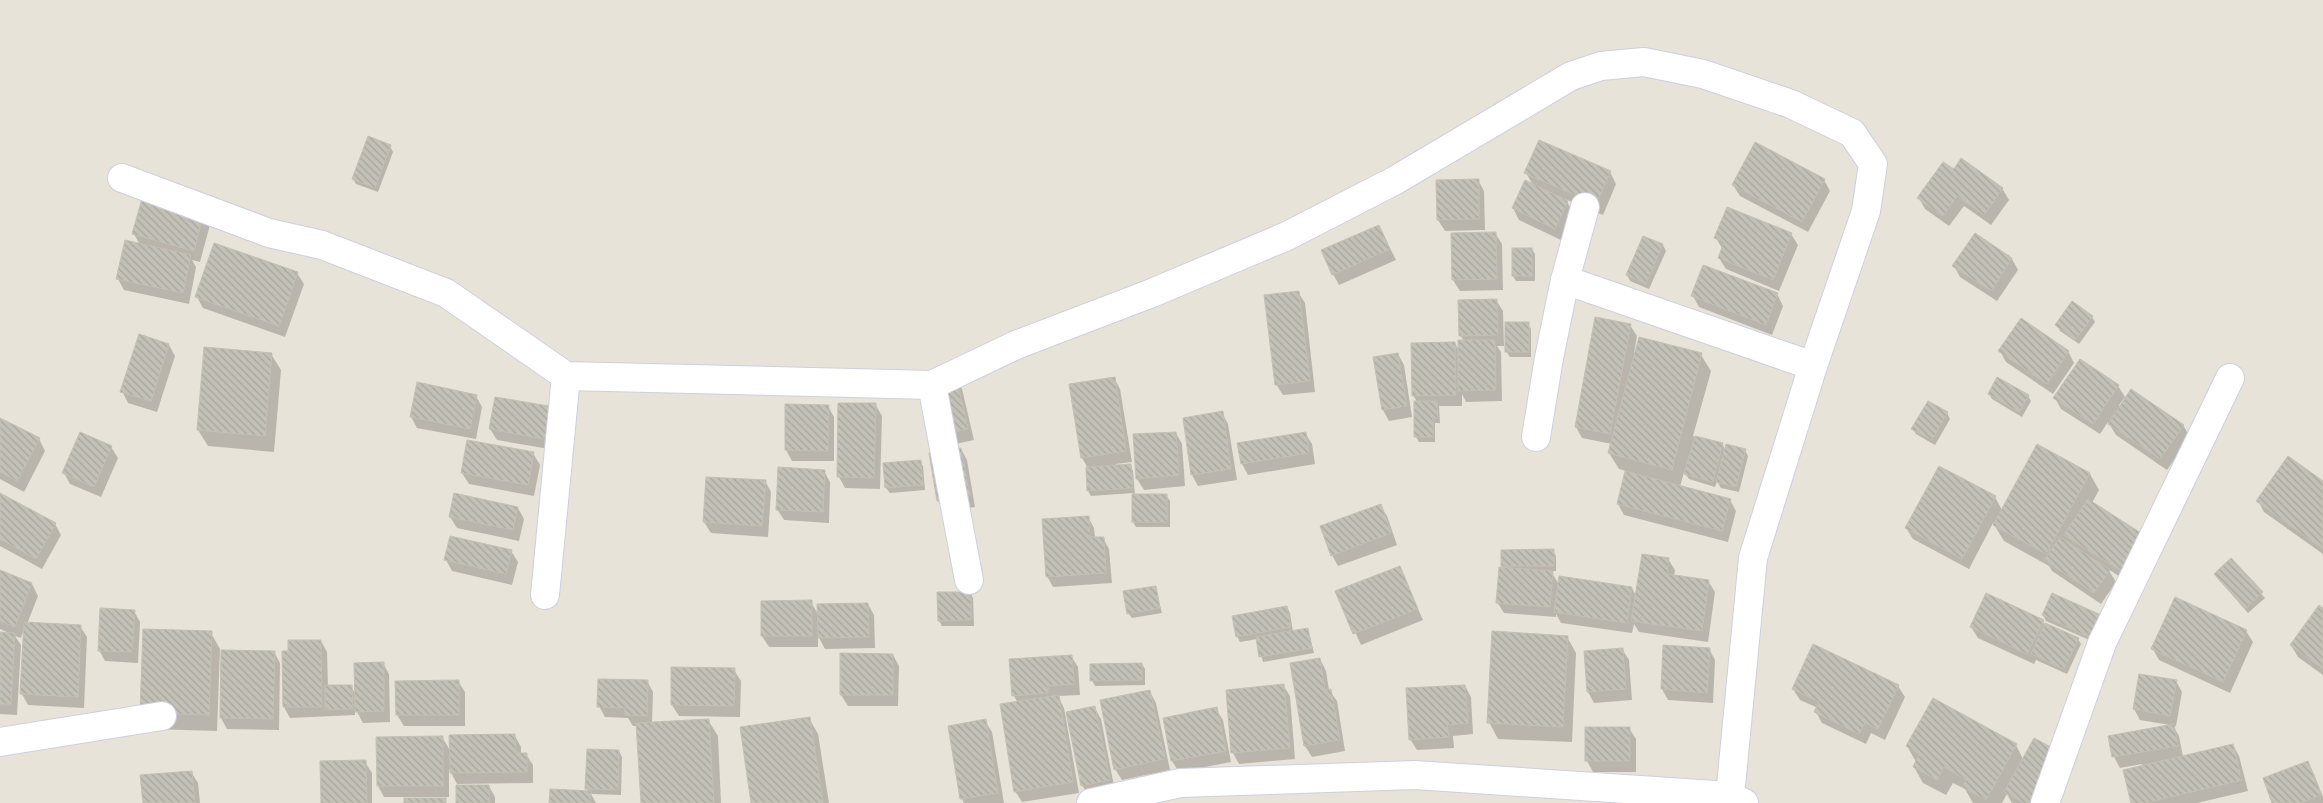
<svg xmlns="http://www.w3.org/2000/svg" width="2323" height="803" font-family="'Archivo Narrow',sans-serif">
	<defs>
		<pattern id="building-back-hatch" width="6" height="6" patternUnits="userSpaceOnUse" patternTransform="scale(1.25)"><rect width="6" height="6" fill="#c3c1b7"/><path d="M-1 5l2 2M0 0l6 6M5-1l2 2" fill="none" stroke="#a7a69d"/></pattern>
	</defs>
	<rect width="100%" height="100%" fill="#e8e3d8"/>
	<!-- shadow -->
	<g fill="#0003">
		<polygon points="390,146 393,152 378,192 356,184 353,179"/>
		<polygon points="1954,171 2002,188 2009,200 1991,225 1964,206 1949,226 1925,209 1919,198"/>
		<polygon points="1610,172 1616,184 1603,215 1565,199 1574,213 1561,240 1519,220 1513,208 1533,185 1526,173"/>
		<polygon points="1478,180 1484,191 1485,230 1445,231 1438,220"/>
		<polygon points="1824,180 1830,191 1808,232 1740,196 1733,185"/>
		<polygon points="145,194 211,221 200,262 192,260 196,267 189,304 124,290 118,279 140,245 134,234"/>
		<polygon points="1379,226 1396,260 1339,285 1333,274"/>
		<polygon points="1495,233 1502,244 1503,290 1460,291 1453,280"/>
		<polygon points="1791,234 1798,245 1779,291 1726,269 1719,258 1723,250 1716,238"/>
		<polygon points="1975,235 2012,259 2018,270 1997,301 1960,277 1954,266"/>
		<polygon points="1644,237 1663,245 1666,251 1649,289 1630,281 1627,275"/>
		<polygon points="1532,249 1535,254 1535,281 1516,281 1513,276"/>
		<polygon points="297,273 304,284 285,337 203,308 197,297"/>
		<polygon points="1298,292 1305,303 1315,392 1283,395 1276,384"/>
		<polygon points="1777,294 1783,306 1772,335 1699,307 1693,296"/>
		<polygon points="1496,300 1503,311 1504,346 1497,346 1501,352 1502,401 1466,402 1462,394 1462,406 1439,406 1440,423 1435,423 1435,442 1419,442 1416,437 1417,402 1413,395 1455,343 1459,351 1464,341 1460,335"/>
		<polygon points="2092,317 2095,322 2079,344 2060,331 2057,325"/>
		<polygon points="1596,319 1630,325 1637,336 1634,353 1701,355 1711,371 1693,436 1722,444 1726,451 1745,450 1748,456 1739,492 1721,488 1717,481 1715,487 1689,479 1684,472 1680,487 1730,500 1736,511 1728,542 1624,515 1618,504 1626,471 1619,469 1609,453 1612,444 1582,438 1576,427"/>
		<polygon points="1528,324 1531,329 1531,357 1510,357 1506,351"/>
		<polygon points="169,345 175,356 157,412 128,403 122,391"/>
		<polygon points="2000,351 2068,351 2074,363 2053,394 2006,362"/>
		<polygon points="271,354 281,370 274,452 208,446 198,430"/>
		<polygon points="1398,354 1404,365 1412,417 1389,421 1383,410"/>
		<polygon points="956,377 962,389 974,440 937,448"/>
		<polygon points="1114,378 1120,389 1132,462 1116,464 1117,466 1130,465 1133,471 1135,496 1166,495 1170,501 1170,527 1136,527 1133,522 1133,493 1091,496 1088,491 1088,468 1082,458"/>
		<polygon points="2118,386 2125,397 2119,405 2121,407 2183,425 2190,437 2167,470 2116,435 2108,422 2100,434 2061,409 2055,398"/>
		<polygon points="1989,394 2028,396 2031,401 2022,417 1992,399"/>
		<polygon points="476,396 482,407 476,439 417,428 411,417"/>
		<polygon points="875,404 882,416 880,489 845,488 839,477"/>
		<polygon points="828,406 834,417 834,461 792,461 786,450"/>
		<polygon points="560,410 561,451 497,440 490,429"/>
		<polygon points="1222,413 1228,424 1237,480 1198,486 1192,475 1184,419"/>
		<polygon points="1947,413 1950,419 1935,445 1916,434 1913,429"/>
		<polygon points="0,419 39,439 45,451 24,492 0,479"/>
		<polygon points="1176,433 1182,444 1185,486 1144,490 1137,479"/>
		<polygon points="1305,433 1312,444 1315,464 1248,475 1242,464 1239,444"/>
		<polygon points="2038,446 2090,474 2099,490 2092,503 2143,536 2128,582 2108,569 2116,582 2101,604 2052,571 2049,566 2004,541 1993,523 1969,569 1913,539 1906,528 1995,497 2002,510"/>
		<polygon points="111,447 118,458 101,497 70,484 64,473"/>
		<polygon points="961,449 967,460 975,507 944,512 938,501 930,454"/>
		<polygon points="533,453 540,465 534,496 469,484 462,473"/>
		<polygon points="920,461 923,466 925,490 890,493 886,488"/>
		<polygon points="824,471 830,482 829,523 784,520 777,509"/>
		<polygon points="765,481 771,492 768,537 711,533 704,522"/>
		<polygon points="2323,483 2323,554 2264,512 2258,501"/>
		<polygon points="0,494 55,524 61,535 42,569 0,546"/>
		<polygon points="1380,505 1387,516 1397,545 1338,566 1332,555"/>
		<polygon points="518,508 524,519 519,541 457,528 450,517"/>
		<polygon points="1088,517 1094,528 1095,538 1103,538 1109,549 1112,583 1053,587 1047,576"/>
		<polygon points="511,551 518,562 512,585 452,571 446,560"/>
		<polygon points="1553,551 1556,556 1556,571 1551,571 1559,585 1632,588 1636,596 1668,559 1675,570 1674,576 1708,581 1715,592 1708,642 1639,632 1634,624 1632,633 1561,623 1556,614 1556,617 1504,613 1497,602 1504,569 1502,566"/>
		<polygon points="2231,560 2265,598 2248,613 2215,574"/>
		<polygon points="1399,567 1423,620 1361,645 1337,592"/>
		<polygon points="0,572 32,584 38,596 27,624 80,626 87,637 84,708 28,705 22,694 24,629 21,638 15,636 21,645 17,715 0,714 0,633 9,633 0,629"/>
		<polygon points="1155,587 1162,613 1132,618 1128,613"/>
		<polygon points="970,593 973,598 974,626 942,626 939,621"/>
		<polygon points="2053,594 2094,642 2046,621 2043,615"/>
		<polygon points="811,602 818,614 868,604 874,615 875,648 825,649 818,636 818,647 769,647 762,636"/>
		<polygon points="1287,607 1290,613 1293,632 1308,629 1314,653 1263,662 1257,639 1240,642 1237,636"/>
		<polygon points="2323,610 2323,675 2298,657 2291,645"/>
		<polygon points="134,611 140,622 138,663 105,661 99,650"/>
		<polygon points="2043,621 2045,626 2078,639 2081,644 2067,674 2036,660 2034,664 1978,638 1971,627"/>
		<polygon points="2246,631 2253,642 2230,693 2159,660 2153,649"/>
		<polygon points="211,633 220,649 217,731 151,729"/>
		<polygon points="1567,637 1576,653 1572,742 1498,739 1489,722"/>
		<polygon points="321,641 327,652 328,686 351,686 356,695 383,663 389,674 390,722 363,723 355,708 355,715 290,718 284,707"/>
		<polygon points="1622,649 1629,660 1632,700 1594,703 1588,692"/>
		<polygon points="1709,649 1715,660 1713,703 1668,700 1662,689"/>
		<polygon points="274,652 280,663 279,730 227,729 221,718"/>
		<polygon points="893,655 899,666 898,706 848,706 841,695"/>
		<polygon points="1071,656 1078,667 1080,695 1058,696 1064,708 1079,793 1022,802 1015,791 1018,703 1014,696"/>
		<polygon points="1320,659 1326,671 1329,690 1337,701 1345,751 1312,757 1305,746 1291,664"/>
		<polygon points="1142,664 1145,669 1145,685 1095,686 1092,680"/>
		<polygon points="734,670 741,681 740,717 679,716 672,705"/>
		<polygon points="2140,675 2176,681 2182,692 2176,726 2173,726 2179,736 2183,757 2233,745 2239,756 2248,791 2197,803 2133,803 2142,764 2120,768 2114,757 2110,737 2170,725 2140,720 2134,709"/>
		<polygon points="458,681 465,692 465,726 404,726 397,715"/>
		<polygon points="647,681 653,692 652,723 708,720 718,736 721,803 642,803 638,726 633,726 628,718 605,717 599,706"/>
		<polygon points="1283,685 1290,696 1295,759 1239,764 1233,753 1227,691"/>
		<polygon points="1465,686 1471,697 1473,734 1453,736 1454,748 1417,750 1410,739"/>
		<polygon points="1898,686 1905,697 1885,740 1871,733 1866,744 1822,723 1816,712 1818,708 1800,700 1793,689"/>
		<polygon points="1150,692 1156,703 1170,770 1122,780 1115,769"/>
		<polygon points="1094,707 1101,719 1115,791 1089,796 1082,785"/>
		<polygon points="1216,709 1223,720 1231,762 1179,772 1172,761 1164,719"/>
		<polygon points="809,718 818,734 829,803 753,803"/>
		<polygon points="985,721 992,732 1004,803 964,803 962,799"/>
		<polygon points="1629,728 1636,739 1636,772 1593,772 1587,761"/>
		<polygon points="515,736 521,747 521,754 526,754 533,765 533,783 457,784 449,769 449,797 384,797 378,786 442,737 451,752"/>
		<polygon points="2016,745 2045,803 2012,803 2007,794 2002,803 1973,803 1965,789 1953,783 1946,795 1923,783 1914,767 1916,762 1907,746"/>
		<polygon points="619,751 622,757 621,795 591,794 596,803 550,803 588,792 587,789"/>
		<polygon points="365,762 372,773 372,803 322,803"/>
		<polygon points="2308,762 2314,774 2323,797 2323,803 2274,803"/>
		<polygon points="191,772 198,783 200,803 144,803"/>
		<polygon points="489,786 495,797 495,803 457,803"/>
	</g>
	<!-- building -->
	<g fill="url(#building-back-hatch)" stroke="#c3bfb3">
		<polygon points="368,136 391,145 375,188 352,179"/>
		<polygon points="1539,140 1611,171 1596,204 1524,173"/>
		<polygon points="1755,142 1825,179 1802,222 1732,185"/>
		<polygon points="1961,158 2003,188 1984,215 1957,196 1943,216 1917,198 1943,162 1954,169"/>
		<polygon points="1479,179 1479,219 1437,220 1436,180"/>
		<polygon points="1525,180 1568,201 1555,229 1512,208"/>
		<polygon points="144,192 205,209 194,251 132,234"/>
		<polygon points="1727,207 1792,233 1773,280 1718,258 1724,242 1714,238"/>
		<polygon points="1379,225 1390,249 1332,275 1321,250"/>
		<polygon points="1496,232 1497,279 1452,280 1451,233"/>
		<polygon points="1975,233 2012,258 1991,291 1952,266"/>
		<polygon points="1643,236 1663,244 1646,284 1626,275"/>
		<polygon points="125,240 191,255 183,293 116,279"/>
		<polygon points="214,243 298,272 279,326 195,297"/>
		<rect x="1512" y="248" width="20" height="28"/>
		<polygon points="1703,265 1778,293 1766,325 1691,296"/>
		<polygon points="1299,291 1310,381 1275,385 1264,295"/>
		<polygon points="1497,299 1498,335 1459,336 1458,300"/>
		<polygon points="2072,301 2093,316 2075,340 2055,325"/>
		<polygon points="1595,317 1631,324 1610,434 1575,427"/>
		<polygon points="2021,318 2069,351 2047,384 1998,351"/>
		<rect x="1505" y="322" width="24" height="30"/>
		<polygon points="139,334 169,344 151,401 120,392"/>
		<polygon points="1639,337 1702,353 1672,470 1608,453"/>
		<polygon points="1458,340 1495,340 1496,390 1458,391"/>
		<polygon points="1455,342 1456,395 1412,396 1411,343"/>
		<polygon points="204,347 272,353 265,436 197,430"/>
		<polygon points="1398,353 1407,406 1382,410 1373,357"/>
		<polygon points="2080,359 2119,385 2093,424 2053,398"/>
		<polygon points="956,376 968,429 929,438 917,385"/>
		<polygon points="1115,377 1126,451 1081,458 1069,384"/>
		<polygon points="1997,377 2029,395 2019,412 1988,394"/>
		<polygon points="417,382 477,395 470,429 410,417"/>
		<polygon points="2131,389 2184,425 2160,459 2108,424"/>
		<polygon points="495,397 561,408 555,441 489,429"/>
		<polygon points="1414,401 1437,401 1438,418 1433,418 1433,437 1414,437"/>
		<polygon points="1928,401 1948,412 1932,440 1911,429"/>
		<polygon points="838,403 876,403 874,478 837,477"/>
		<polygon points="785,404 829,405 828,451 785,450"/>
		<polygon points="1223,411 1231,469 1191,475 1183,418"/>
		<polygon points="0,418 40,438 17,481 0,472"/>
		<polygon points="80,432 112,446 94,487 62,473"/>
		<polygon points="1176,432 1179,475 1136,479 1133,434"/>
		<polygon points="1306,432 1309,453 1241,464 1237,443"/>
		<polygon points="1695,436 1723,443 1713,482 1684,474"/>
		<polygon points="467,440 534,452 528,485 461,473"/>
		<polygon points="1726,444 1746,449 1736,487 1716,482"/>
		<polygon points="2037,444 2090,473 2046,554 1993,525"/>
		<polygon points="961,448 970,496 937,501 929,453"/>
		<polygon points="2288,456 2323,481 2323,549 2256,501"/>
		<polygon points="921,460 923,485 885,488 883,463"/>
		<polygon points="1131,464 1133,488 1087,491 1086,467"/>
		<polygon points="1939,466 1996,496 1962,559 1905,528"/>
		<polygon points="778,467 825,470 823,512 776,510"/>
		<polygon points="1625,471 1731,499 1722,531 1617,504"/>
		<polygon points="706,477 766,480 762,526 703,522"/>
		<polygon points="0,493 56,523 36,559 0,539"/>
		<polygon points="454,493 518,507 513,530 449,517"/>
		<rect x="1132" y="494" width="35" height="28"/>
		<polygon points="2088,499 2144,535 2121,571 2064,535"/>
		<polygon points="1381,504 1391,533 1331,556 1320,526"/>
		<polygon points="1089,516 1090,537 1104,537 1106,573 1046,577 1042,519"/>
		<polygon points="450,536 512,550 506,574 444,560"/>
		<polygon points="2060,537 2110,570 2094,593 2044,560"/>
		<polygon points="1554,549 1554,566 1501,566 1501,550"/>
		<polygon points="1642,554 1669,558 1667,574 1709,580 1702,631 1631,621"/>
		<polygon points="2231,558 2263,592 2245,609 2214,574"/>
		<polygon points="1400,566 1418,609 1353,634 1335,591"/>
		<polygon points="1499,567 1553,571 1550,607 1496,603"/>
		<polygon points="0,570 32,583 15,627 0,621"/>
		<polygon points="1559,576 1632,587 1627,623 1554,612"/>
		<polygon points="1156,586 1160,608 1127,614 1123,591"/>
		<polygon points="937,592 971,592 971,620 938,621"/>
		<polygon points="1986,593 2044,620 2027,654 1970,627"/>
		<polygon points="2052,593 2101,615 2091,638 2042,615"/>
		<polygon points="2175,597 2247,630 2223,682 2151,649"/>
		<polygon points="812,600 812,636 761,636 761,601"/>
		<polygon points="868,603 869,637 818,638 817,604"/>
		<polygon points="2319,605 2323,608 2323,669 2290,645"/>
		<polygon points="1287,606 1291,627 1236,637 1232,616"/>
		<polygon points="100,608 135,610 132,652 98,651"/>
		<polygon points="24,622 81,625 78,697 20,694"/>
		<polygon points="2045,623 2079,638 2064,669 2031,654"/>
		<polygon points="1308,628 1312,648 1259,657 1256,637"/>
		<polygon points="143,629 212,631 209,715 140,713"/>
		<polygon points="1492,631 1568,636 1563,727 1487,723"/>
		<polygon points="0,632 15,633 11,704 0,704"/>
		<polygon points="288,640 321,640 322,707 283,707 282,651 288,651"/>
		<polygon points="1813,644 1899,685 1878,729 1865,723 1859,734 1814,712 1819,702 1792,689"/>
		<polygon points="1663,645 1710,648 1707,693 1661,689"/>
		<polygon points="1623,648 1626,689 1587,692 1584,651"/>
		<polygon points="221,650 275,651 273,719 220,718"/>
		<polygon points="840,653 893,654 893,695 840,695"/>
		<polygon points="1072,655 1074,684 1048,686 1048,693 1012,696 1009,659"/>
		<polygon points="1320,658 1325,690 1331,689 1340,740 1304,746 1290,663"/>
		<polygon points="384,662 384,711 355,712 354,663"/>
		<polygon points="1142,663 1142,680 1090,681 1090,664"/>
		<polygon points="671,667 735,668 734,706 671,705"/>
		<polygon points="2139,674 2177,680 2170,716 2133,709"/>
		<polygon points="598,679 648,680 647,716 625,715 625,708 597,707"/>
		<polygon points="459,680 459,715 396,715 395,681"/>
		<polygon points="1284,684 1290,748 1231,753 1226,690"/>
		<polygon points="325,685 352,685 353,709 325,710"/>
		<polygon points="1465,685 1468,723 1447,725 1449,737 1409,740 1406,688"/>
		<polygon points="1150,690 1165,759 1114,770 1100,700"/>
		<polygon points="1059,695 1073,782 1014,792 1000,704"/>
		<polygon points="1933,698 2017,744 1986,800 1962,787 1966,780 1944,767 1937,780 1913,767 1919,754 1906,746"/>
		<polygon points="1095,706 1110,780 1081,786 1066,712"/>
		<polygon points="1217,707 1226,751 1171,761 1163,718"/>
		<polygon points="810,717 823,803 751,803 740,727"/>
		<polygon points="709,719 714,803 641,803 636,723"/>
		<polygon points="986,719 998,793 960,799 948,726"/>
		<polygon points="2174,724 2178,746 2112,757 2108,736"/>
		<rect x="1585" y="727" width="45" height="34"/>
		<polygon points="515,734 516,753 527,753 527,772 450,773 449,735"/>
		<polygon points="443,736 443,786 377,786 376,737"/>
		<polygon points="2034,738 2060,752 2032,803 2024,803 2004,792"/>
		<polygon points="2233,744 2242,780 2145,803 2131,803 2123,770"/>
		<polygon points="587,749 619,750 618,790 585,789"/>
		<polygon points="366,760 367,803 321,803 320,761"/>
		<polygon points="2308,761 2321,795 2300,803 2272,803 2263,778"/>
		<polygon points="192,771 195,803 143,803 140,775"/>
		<polygon points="456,785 489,785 490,803 456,803"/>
		<polygon points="550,789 591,791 590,803 549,803"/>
		<rect x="404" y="798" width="42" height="5"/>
	</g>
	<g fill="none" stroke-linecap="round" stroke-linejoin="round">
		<defs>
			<g id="minor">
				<polyline points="122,178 269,233 322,245 446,293 566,376 932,385 1016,345 1152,293 1287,236 1394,181 1571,76 1601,66 1644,62 1703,74 1791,104 1852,133 1873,164 1866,211 1813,366 1753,558 1730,796"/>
				<polyline points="1565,280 1813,366"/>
				<polyline points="932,385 969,580"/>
				<polyline points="1536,437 1549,358 1565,280 1585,207"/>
				<polyline points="545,595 566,376"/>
				<polyline points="0,742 162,716"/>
				<polyline points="1091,803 1180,783 1415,775 1730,796 1744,803"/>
				<polyline points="2045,803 2102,643 2230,378"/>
			</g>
		</defs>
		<!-- minor casing -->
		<use href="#minor" stroke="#cecfdf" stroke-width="30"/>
		<!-- minor -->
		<use href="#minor" stroke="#fff" stroke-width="28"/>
	</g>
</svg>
